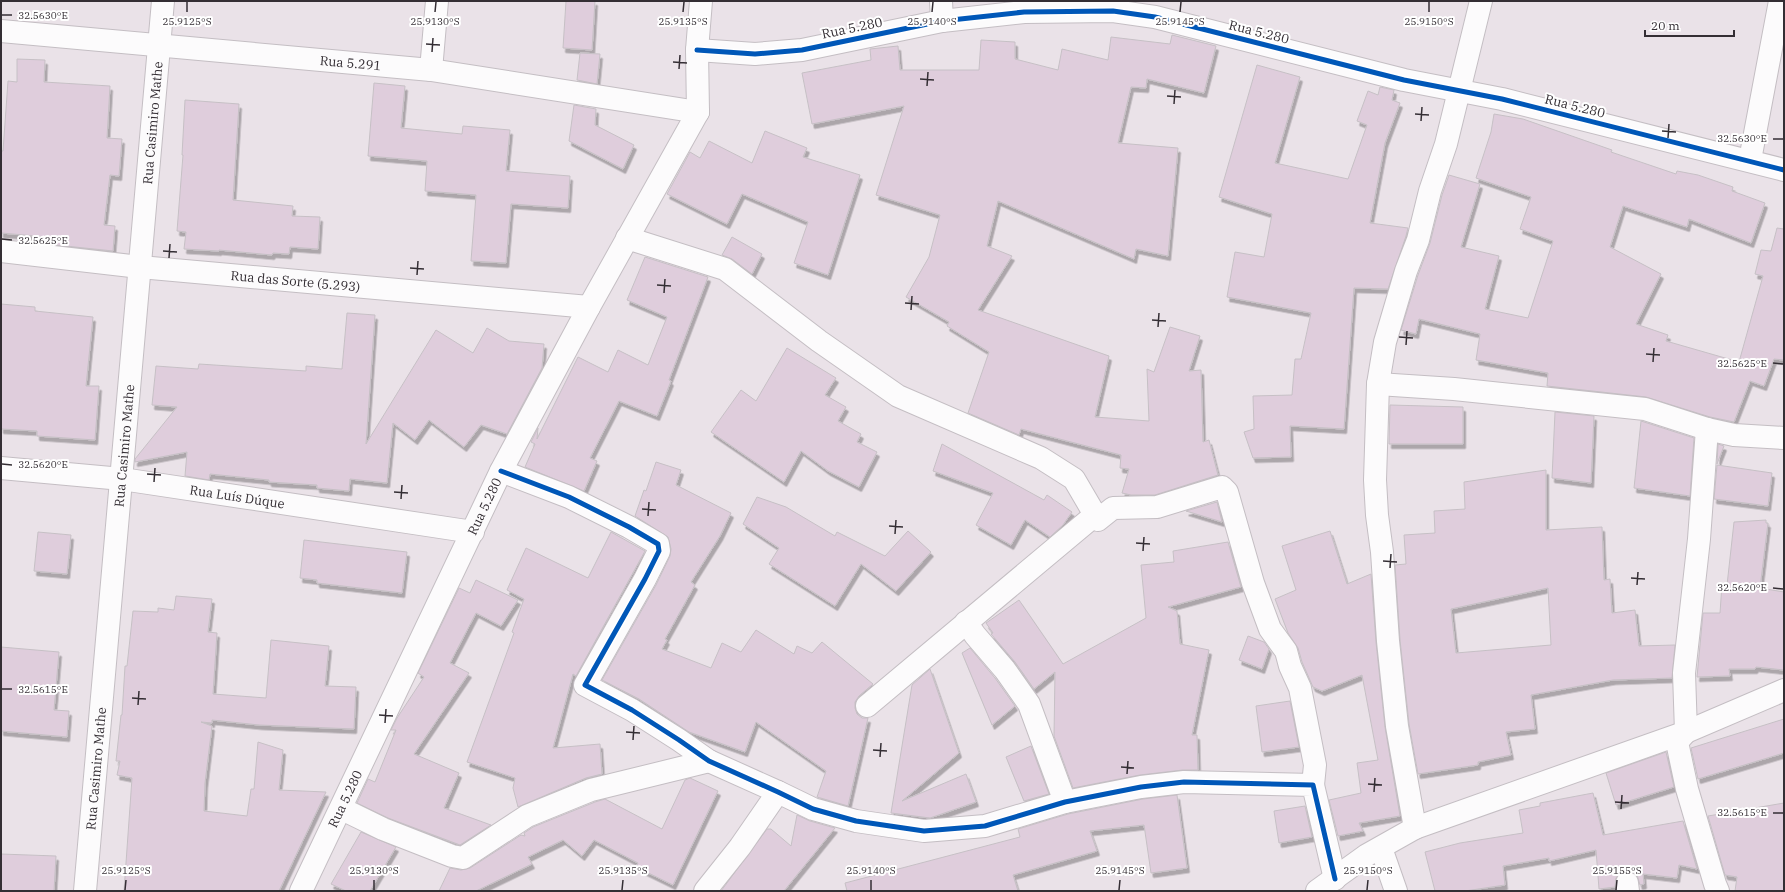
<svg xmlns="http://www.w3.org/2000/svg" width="1785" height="892" font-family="'IBM Plex Serif',serif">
	<defs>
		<filter id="shadow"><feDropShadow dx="2.5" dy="4.5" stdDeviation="0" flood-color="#0004"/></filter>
	</defs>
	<rect width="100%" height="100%" fill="#eae2e8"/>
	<!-- building -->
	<g fill="#dfcddc" stroke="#c6c0c5" fill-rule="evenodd" filter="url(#shadow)">
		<polygon points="566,1 595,1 592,50 563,48"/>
		<polygon points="1172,35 1216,46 1204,93 1147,79 1146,88 1131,87 1118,143 1178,148 1168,256 1136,249 1134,259 998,201 987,246 1012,256 978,310 1109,356 1095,417 1149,421 1147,369 1154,372 1170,327 1200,336 1189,371 1201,370 1203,442 1209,440 1218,475 1155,495 1131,495 1122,493 1129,469 1120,468 1121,455 1021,429 1019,435 968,413 989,352 947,326 949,322 906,297 929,257 940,215 876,195 904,106 812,124 802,73 871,60 870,49 898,46 900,70 979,70 981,40 1015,42 1015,59 1058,70 1062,49 1108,60 1111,37 1170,44"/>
		<polygon points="580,53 600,54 597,84 577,80"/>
		<polygon points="17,59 45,60 44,82 110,86 107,138 122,139 119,176 110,175 104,225 115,226 113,251 46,244 47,237 1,233 1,151 3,151 8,81 17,82"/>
		<polygon points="1257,65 1300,77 1275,163 1348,179 1367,125 1357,121 1368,91 1378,95 1380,87 1394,90 1392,100 1400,103 1385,143 1370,223 1408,228 1406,236 1388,289 1354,288 1344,429 1290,426 1291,457 1253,458 1244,432 1254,429 1253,396 1292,395 1295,359 1301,359 1311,313 1227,297 1235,252 1264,257 1272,214 1219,197"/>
		<polygon points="374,83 405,86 401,128 462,134 463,126 510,130 506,171 570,176 568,208 511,204 506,263 471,261 476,195 425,191 427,161 368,156"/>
		<polygon points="185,100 239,104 233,200 293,206 292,216 320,217 318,249 290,247 289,254 273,253 272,255 219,250 219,251 184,249 186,232 177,231 183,155 182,155"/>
		<polygon points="574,105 596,109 595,125 634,145 623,169 569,141"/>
		<polygon points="1494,114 1523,119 1612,150 1611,152 1676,174 1677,171 1698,175 1733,187 1732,191 1765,203 1751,243 1689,219 1687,227 1623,206 1610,247 1661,274 1636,324 1668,335 1666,341 1739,362 1763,276 1755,274 1761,250 1771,251 1777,228 1784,229 1784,360 1774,359 1764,386 1750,381 1734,422 1710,417 1646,397 1547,386 1548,373 1476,360 1480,334 1419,319 1416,334 1401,330 1418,275 1430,243 1442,195 1449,175 1480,184 1461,247 1499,256 1485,309 1528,318 1553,241 1520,229 1531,197 1476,178 1491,132"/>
		<polygon points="765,131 807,148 803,157 860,175 828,275 794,263 808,222 742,194 727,224 667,194 690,152 700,158 709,141 752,163"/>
		<polygon points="732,237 762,254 752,274 732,259 722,255"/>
		<polygon points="645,257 708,277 669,380 671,381 657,416 619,401 590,458 597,461 584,491 525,467 535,444 531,442 538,428 537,439 578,357 608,372 618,350 648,365 667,317 627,300"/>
		<polygon points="1,304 35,307 35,311 93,317 86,386 99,386 95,440 37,436 37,431 1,429"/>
		<polygon points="347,313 375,315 366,444 436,330 473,353 487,328 509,341 544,344 542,368 507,434 481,425 464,447 429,420 415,440 393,423 387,483 350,479 349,491 317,488 317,485 269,482 269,480 210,474 209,480 185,476 187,452 135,462 135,459 177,407 152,405 156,366 198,369 199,364 306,371 306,366 342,369"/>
		<polygon points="787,348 836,378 825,395 846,407 838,421 861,434 857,442 877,452 859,487 828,471 801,451 784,482 711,432 741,390 756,401"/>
		<polygon points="1390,405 1463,407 1463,444 1389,444"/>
		<polygon points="1555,412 1594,416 1591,483 1552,478"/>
		<polygon points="1641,421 1694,438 1690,496 1634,488"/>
		<polygon points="942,444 1044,500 1047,495 1072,512 1063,525 1050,537 1025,520 1011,545 976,525 993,493 933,471"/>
		<polygon points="1718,444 1724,446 1717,464"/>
		<polygon points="656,462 681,470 676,485 731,513 720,536 691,582 695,585 665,639 667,640 662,649 711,668 722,643 741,652 756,630 794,654 797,646 812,653 822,642 873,684 859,696 855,702 855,708 857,714 862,718 868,718 848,806 817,797 826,771 756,722 745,752 689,732 639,699 602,680 656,585 670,556 671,549 668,537 635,516 644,490 646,491"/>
		<polygon points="1717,465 1772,473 1768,506 1714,499"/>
		<path d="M 1546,470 L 1546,530 L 1602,527 L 1604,580 L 1610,579 L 1612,613 L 1635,610 L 1639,646 L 1675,645 L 1672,678 L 1613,680 L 1531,695 L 1535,729 L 1506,732 L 1511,755 L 1478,762 L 1478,765 L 1418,774 L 1409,724 L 1400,640 L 1395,565 L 1406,564 L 1404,535 L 1435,533 L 1434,511 L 1465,509 L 1464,482 ZM 1548,588 L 1551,645 L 1456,653 L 1451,609 Z"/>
		<polygon points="757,497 786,507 835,536 837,532 885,556 908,531 931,552 896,591 861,564 835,606 769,564 779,548 743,524"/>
		<polygon points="1217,502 1222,522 1186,511"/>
		<polygon points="1766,520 1766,523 1768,523 1760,588 1784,592 1784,670 1756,667 1755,669 1729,669 1730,676 1697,677 1703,613 1720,613 1722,584 1727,585 1734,522"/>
		<polygon points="1330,531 1347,584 1371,574 1376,642 1385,727 1400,816 1359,823 1363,831 1338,836 1329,800 1361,793 1357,763 1378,760 1362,675 1322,691 1313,687 1302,662 1298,648 1288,633 1275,599 1296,590 1282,546"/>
		<polygon points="38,532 71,535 67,574 34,571"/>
		<polygon points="611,532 645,551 576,676 573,674 553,748 600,744 602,774 586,778 518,807 513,788 515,778 467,762 514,633 512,632 524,599 507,590 526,548 588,578"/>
		<polygon points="304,540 407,552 402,593 317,583 317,580 300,578"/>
		<polygon points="1228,542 1241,587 1168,607 1177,611 1180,644 1209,650 1192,735 1197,735 1198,770 1183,770 1140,775 1073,788 1054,736 1055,672 1034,689 1015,662 991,634 993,633 986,623 1019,600 1063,664 1146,618 1141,565 1174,562 1173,551"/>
		<polygon points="476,580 518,600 501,626 476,613 450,663 469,673 414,754 459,773 444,808 491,825 460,845 388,818 357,803 368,779 375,782 396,730 391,730 397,718 424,677 418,673 459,588 470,593"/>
		<polygon points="176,596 212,599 208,632 217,633 213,694 266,698 271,640 329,646 325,686 356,687 354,729 259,725 212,720 212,723 201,722 212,726 205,783 204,811 247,816 251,789 254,789 258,742 283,750 279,790 326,792 279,891 124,891 132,778 117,775 120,761 116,761 121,715 122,715 125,666 127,666 133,611 158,612 158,608 174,610"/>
		<polygon points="1248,636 1264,642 1269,649 1262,669 1239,660"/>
		<polygon points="1,647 59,652 54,710 69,711 67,737 1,731"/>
		<polygon points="970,648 995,678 1015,706 992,725 962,653"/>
		<polygon points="930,669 959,753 902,801 966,774 976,802 930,818 891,813 912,685"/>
		<polygon points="1290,701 1299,747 1262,752 1256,706"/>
		<polygon points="1784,719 1784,753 1698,779 1691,748"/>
		<polygon points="1031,746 1049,794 1024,801 1006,757"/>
		<polygon points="1666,752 1674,787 1616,805 1606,773"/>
		<polygon points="690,778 718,791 673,885 636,867 638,863 594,840 582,856 563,840 528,857 532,864 476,891 439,891 450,868 461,870 470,868 521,835 525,836 524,833 533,827 595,802 605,799 662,829 685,780"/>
		<polygon points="1593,793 1603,835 1683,821 1697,869 1679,865 1677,878 1643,874 1644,884 1640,885 1637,875 1631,871 1625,871 1620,873 1616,878 1615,887 1599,889 1596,850 1549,861 1549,858 1503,866 1505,885 1465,891 1435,891 1425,852 1460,843 1523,833 1519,810 1540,806 1540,803"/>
		<polygon points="1177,795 1187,868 1151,873 1144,825 1090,831 1097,851 1013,875 1018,891 847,891 845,883 1020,837 1018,829 1068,814 1143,799"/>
		<polygon points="1784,803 1784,891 1735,891 1737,877 1725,875 1708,816"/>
		<polygon points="1305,806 1312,837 1279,843 1274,811"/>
		<polygon points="797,815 810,821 835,828 784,891 721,891 767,829 771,829 791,846"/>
		<polygon points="361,832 396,847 370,891 346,891 331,884"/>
		<polygon points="1,854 56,856 54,891 1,891"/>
	</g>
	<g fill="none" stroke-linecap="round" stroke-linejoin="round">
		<defs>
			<g id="minor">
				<polyline points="941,1 942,21"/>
				<path id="s1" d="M 1,31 L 431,70 L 698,112"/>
				<polyline points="697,50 755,54 802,50 942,21 1024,12 1113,11 1155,17 1404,80 1502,99 1784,170"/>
				<polyline points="431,70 437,1"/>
				<polyline points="698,112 697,50 701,1"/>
				<polyline points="1750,160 1780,1"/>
				<polyline points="627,238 725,269 819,341 898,396 1041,458 1074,479 1098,520 1113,508 1157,507 1222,487 1227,492 1253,583 1270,629 1286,651 1290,666 1300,688 1315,765 1313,785"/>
				<path id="s2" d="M 1,251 L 140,267 L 589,307"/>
				<polyline points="1378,384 1454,389 1645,409 1707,429 1734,435 1784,438"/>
				<polyline points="1707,429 1699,539 1684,673 1686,732 1677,742 1687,789 1715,884 1718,891"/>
				<path id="s3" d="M 1,468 L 122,479 L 473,532"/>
				<polyline points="501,471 569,497 629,527 658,544 659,551 645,579 585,685 632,710 679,740 709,761 778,792 813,809 856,821 924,831 985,826 1065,802 1141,787 1184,782 1313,785 1335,879"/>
				<polyline points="966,622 975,635 1005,670 1029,704 1065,802"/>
				<polyline points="867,706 1095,515"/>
				<polyline points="342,809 383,829 452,856 463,858 527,816 591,790 709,761"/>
				<polyline points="1415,828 1397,726 1388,641 1382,552 1377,515 1375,480 1378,384 1385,342 1406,271 1418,240 1430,191 1446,144 1481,1"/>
				<polyline points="1381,848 1396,891"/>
				<polyline points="1627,883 1628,891"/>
				<path id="s4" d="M 85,891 L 163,1"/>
				<path id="s5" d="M 301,891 L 501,471 L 589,307 L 698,112"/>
				<polyline points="705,891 740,847 778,792"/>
				<polyline points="1317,891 1367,855 1415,828 1686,732 1784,690"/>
			</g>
		</defs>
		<!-- minor casing -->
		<use href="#minor" stroke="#c4bec3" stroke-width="24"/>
		<!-- minor -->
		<use href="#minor" stroke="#fcfbfc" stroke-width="22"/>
		<defs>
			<g id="cycleway">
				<polyline points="697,50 755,54 802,50 942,21 1024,12 1113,11 1155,17 1404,80 1502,99 1784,170"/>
				<polyline points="501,471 569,497 629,527 658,544 659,551 645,579 585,685 632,710 679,740 709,761 778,792 813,809 856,821 924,831 985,826 1065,802 1141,787 1184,782 1313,785 1335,879"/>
			</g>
		</defs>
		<!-- cycleway casing -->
		<use href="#cycleway" stroke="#fff" stroke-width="8"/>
		<!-- cycleway -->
		<use href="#cycleway" stroke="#0057b8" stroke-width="5"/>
	</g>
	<!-- ticks -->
	<path fill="none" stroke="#342e34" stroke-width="1.5" d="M 187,12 L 187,2M 435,12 L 436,2M 683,12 L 684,2M 932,12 L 933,2M 1180,12 L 1181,2M 1429,12 L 1429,2M 2,15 L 12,15M 426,44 L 440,45M 432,52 L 433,38M 673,62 L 687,63M 679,69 L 680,55M 920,79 L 934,80M 927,86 L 928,72M 1167,96 L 1181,97M 1174,104 L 1175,90M 1415,114 L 1429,115M 1421,121 L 1422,107M 1662,131 L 1676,132M 1668,138 L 1669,124M 1773,139 L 1783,139M 2,239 L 12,240M 163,251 L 177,252M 169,258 L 170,244M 410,268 L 424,269M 417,275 L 418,261M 657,285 L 671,286M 664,293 L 665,279M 905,303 L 919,304M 911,310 L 912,296M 1152,320 L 1166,321M 1158,327 L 1159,313M 1399,337 L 1413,338M 1406,345 L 1407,331M 1646,354 L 1660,355M 1653,362 L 1654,348M 1773,363 L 1783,364M 2,464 L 12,465M 147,474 L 161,475M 154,482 L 155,468M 394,492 L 408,493M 401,499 L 402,485M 642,509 L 656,510M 648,516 L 649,502M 889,526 L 903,527M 895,534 L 896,520M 1136,543 L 1150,544M 1143,551 L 1144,537M 1383,561 L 1397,562M 1390,568 L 1391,554M 1631,578 L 1645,579M 1637,585 L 1638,572M 1773,588 L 1783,589M 2,689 L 12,689M 132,698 L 146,699M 138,705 L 139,691M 379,715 L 393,716M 385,723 L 386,709M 626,732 L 640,733M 633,740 L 634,726M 873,750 L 887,751M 880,757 L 881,743M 1121,767 L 1134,768M 1127,774 L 1128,761M 1368,784 L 1382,785M 1374,792 L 1375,778M 1615,802 L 1629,803M 1621,809 L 1622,795M 1773,813 L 1783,813M 125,890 L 126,880M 374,890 L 374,880M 622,890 L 623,880M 871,890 L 871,880M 1119,890 L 1120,880M 1367,890 L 1368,880M 1616,890 L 1617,880"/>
	<g text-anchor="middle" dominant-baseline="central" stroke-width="4" stroke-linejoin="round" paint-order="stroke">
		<!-- street labels -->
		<g font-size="13" fill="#342e34" stroke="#fff">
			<text transform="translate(852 28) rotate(-12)">Rua 5.280</text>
			<text transform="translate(1259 32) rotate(14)">Rua 5.280</text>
			<text stroke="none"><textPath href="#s1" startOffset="351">Rua 5.291</textPath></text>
			<text transform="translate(1575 106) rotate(14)">Rua 5.280</text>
			<text stroke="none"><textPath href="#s4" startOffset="771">Rua Casimiro Mathe</textPath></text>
			<text stroke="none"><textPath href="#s2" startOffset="296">Rua das Sorte (5.293)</textPath></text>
			<text stroke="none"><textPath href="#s4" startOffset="447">Rua Casimiro Mathe</textPath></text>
			<text stroke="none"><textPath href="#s3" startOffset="238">Rua Luís Dúque</textPath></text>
			<text stroke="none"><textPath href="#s5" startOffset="426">Rua 5.280</textPath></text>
			<text stroke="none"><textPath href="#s4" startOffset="123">Rua Casimiro Mathe</textPath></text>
			<text stroke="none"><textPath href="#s5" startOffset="102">Rua 5.280</textPath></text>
		</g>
	</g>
	<g font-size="10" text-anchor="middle" fill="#342e34" stroke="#fff" stroke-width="4" stroke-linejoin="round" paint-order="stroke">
		<text x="43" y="19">32.5630°E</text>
		<text x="187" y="25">25.9125°S</text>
		<text x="435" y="25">25.9130°S</text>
		<text x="683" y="25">25.9135°S</text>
		<text x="932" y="25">25.9140°S</text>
		<text x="1180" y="25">25.9145°S</text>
		<text x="1429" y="25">25.9150°S</text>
		<text x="1742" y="142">32.5630°E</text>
		<text x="43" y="244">32.5625°E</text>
		<text x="1742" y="367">32.5625°E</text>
		<text x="43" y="468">32.5620°E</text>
		<text x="1742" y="591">32.5620°E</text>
		<text x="43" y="693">32.5615°E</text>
		<text x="1742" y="816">32.5615°E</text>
		<text x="126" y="874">25.9125°S</text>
		<text x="374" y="874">25.9130°S</text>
		<text x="623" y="874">25.9135°S</text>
		<text x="871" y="874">25.9140°S</text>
		<text x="1120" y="874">25.9145°S</text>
		<text x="1368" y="874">25.9150°S</text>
		<text x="1617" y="874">25.9155°S</text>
	</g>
	<!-- border -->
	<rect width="1785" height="892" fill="none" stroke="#342e34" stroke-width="4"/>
	<!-- scale -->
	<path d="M1645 30v6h89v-6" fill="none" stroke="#342e34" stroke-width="2"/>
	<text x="1651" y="30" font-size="12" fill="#342e34" stroke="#ffffff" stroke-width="3" paint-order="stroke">20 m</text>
</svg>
